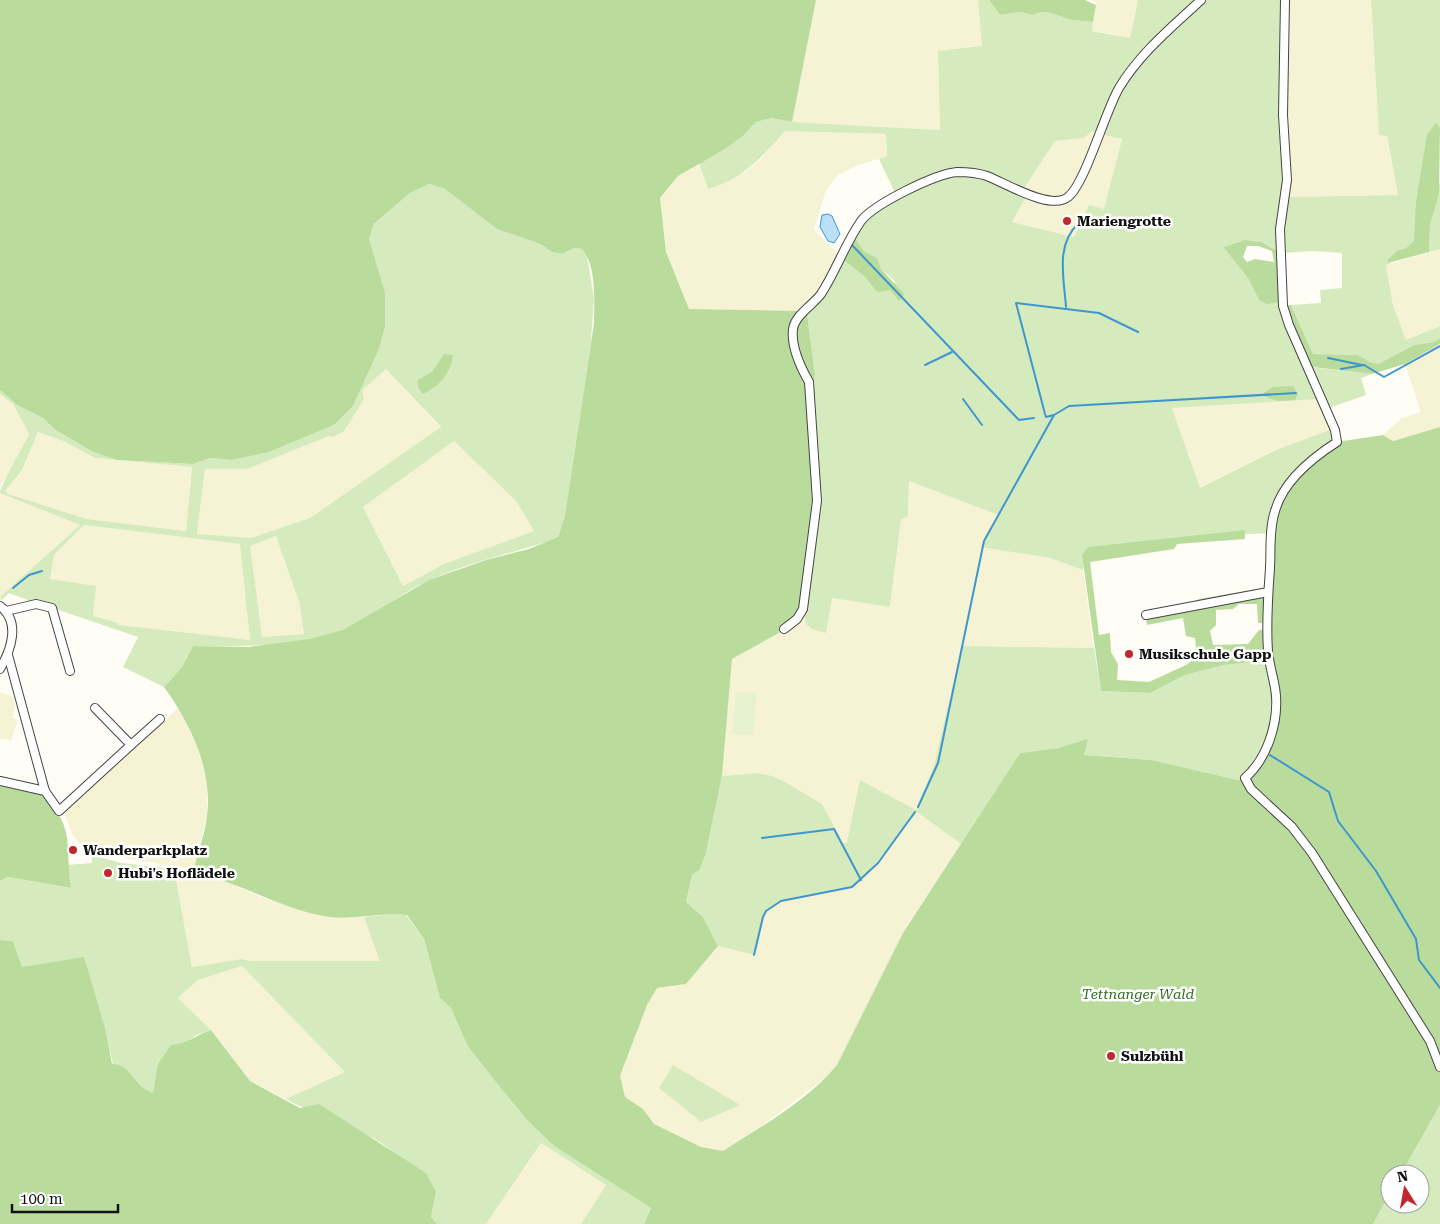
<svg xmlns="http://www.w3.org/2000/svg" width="1440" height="1224" font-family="'Roboto Serif',serif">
	<rect width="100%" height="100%" fill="#fffdf5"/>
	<!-- farmland -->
	<g fill="#f6f3d4">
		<polygon points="816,0 978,0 983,47 938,52 940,130 792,122"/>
		<polygon points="1090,0 1138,0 1130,38 1091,30 1096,2"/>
		<polygon points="1287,0 1371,0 1379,134 1387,136 1398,195 1288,197 1285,84"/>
		<polygon points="785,131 886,134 887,156 856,166 838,175 826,190 814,230 839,255 820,292 803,311 689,309 666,252 660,198 678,176 699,163 708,189 745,172 761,159"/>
		<polygon points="1092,131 1122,139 1104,210 1089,205 1075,237 1012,222 1026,197 1023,190 1055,141 1084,138"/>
		<polygon points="1440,249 1440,326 1406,340 1393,305 1386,265"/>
		<polygon points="1440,344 1440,427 1393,441 1383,435 1402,418 1421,412 1405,364"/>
		<polygon points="386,369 441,428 310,518 251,538 197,535 205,469 247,469 344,430 362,390"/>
		<polygon points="0,394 13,404 29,434 13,468 0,486"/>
		<polygon points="1320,399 1332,429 1276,450 1200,488 1172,408"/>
		<polygon points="38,432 63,441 95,458 192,467 186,531 87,519 8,494 5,491 22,470"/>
		<polygon points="454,441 516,501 534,531 444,564 403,586 363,507"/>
		<polygon points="909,481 998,515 982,547 1050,558 1083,570 1094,648 962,646 934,765 915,811 842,843 822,804 787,783 773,776 757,773 722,776 732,659 784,630 804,615 806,624 832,598 890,607 901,520 908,516"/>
		<polygon points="0,493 80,525 0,597"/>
		<polygon points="84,525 241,544 250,641 119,625 116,622 93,616 50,579 54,555"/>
		<polygon points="276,536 300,605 305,634 262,637 249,546"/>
		<polygon points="0,692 13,697 15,704 13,718 18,720 11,740 0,739"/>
		<polygon points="179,707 197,747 207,781 207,816 194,869 110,856 80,844 73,836 64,813"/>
		<polygon points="917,812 961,844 903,933 837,1065 828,1076 767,1122 723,1151 701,1147 654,1124 643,1109 625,1097 620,1076 647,1005 657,988 686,984 718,946 754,955 764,917 768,909 789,899 853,887 861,880"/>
		<polygon points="174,869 229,883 266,899 331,917 364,917 381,961 251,961 241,959 192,967"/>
		<polygon points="242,966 346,1072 286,1099 250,1081 211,1030 178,998 198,980"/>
		<polygon points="541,1143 606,1185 581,1224 486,1224"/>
	</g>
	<!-- green -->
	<g fill="#d5ebbd" fill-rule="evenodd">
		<path d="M 978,0 L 989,0 L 1000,15 L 1020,12 L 1033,15 C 1047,7 1058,17 1072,20 C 1079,21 1086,21 1093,22 L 1092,31 L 1130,38 L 1138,0 L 1197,0 L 1151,41 L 1122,79 L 1096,132 L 1092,131 L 1084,138 L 1055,141 L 1023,190 L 1026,197 L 1012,222 L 1074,237 L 1089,205 L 1104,209 L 1122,139 L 1100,134 L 1121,88 L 1140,62 L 1203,0 L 1283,0 L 1285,183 L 1282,254 C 1258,240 1251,236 1223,247 L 1248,278 L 1259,300 L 1281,302 L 1320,399 L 1172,408 L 1200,488 L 1276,450 L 1332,429 L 1337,442 L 1272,533 L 1227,535 L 1084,557 L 1083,570 L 1050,558 L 981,547 L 998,515 L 909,481 L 908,516 L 901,520 L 890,607 L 832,598 L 826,633 L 812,629 L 806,624 L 804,615 L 809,398 L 815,374 L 807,313 L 842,259 L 864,276 L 877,292 L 896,282 L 881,269 L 877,258 L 864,251 L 853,235 L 863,217 L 896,195 L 879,159 L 887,156 L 886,134 L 785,131 C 762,158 742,179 708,189 L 699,163 L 725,149 L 742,137 L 756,122 L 772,118 L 792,122 L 940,130 L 938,51 L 982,46 Z"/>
		<polygon points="1371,0 1440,0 1440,128 1436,124 1420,183 1414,241 1405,250 1398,250 1388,259 1388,263 1391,263 1386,265 1393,305 1406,340 1440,326 1440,338 1434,342 1414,345 1378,364 1370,362 1358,355 1313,354 1291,305 1321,303 1320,290 1342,288 1342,253 1313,251 1283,253 1281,236 1288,197 1398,195 1387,136 1379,135"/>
		<polygon points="1440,181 1440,249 1429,252 1430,225"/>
		<path d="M 428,184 L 445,189 L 497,229 L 540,244 L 552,252 L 562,254 L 574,248 L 582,249 L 587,255 L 594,298 L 591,342 L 565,515 L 558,537 L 550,541 C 510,553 469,563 430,580 C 400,593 374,616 344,630 C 303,648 238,646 193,646 L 182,667 L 164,687 L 123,667 L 138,637 L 38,603 L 25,604 L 28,600 L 9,593 L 1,601 L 0,597 L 80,525 L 0,493 C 0,486 24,445 29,434 L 13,404 L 0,394 L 0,390 L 17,405 L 43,418 L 54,429 L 93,452 L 117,460 L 193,464 L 210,458 L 232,460 L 269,452 L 334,425 L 353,406 L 379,349 L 385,327 L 369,239 L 374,224 L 410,193 ZM 386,369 L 441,427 L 310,518 L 251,538 L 197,534 L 205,469 L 247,469 L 329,436 L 333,437 L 344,431 L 364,399 L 362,390 ZM 38,432 L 63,441 L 95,458 L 192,467 L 186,531 L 87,519 L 8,494 L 5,491 L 22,470 ZM 454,441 L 516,501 L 534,531 L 444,564 L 403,586 L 363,507 ZM 84,525 L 240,544 L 250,640 L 119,625 L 116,622 L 93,616 L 96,586 L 50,579 L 54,555 ZM 276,536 L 300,605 L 304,634 L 262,637 L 250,546 Z"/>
		<polygon points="1310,367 1372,374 1361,378 1366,395 1329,408"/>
		<path d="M 962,646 L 1094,648 L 1101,691 L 1150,693 L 1185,675 L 1224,665 L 1269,659 L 1276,695 L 1270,741 L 1245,778 L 1238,780 L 1152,760 L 1084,755 L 1087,740 L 1058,748 L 1020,753 L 961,844 L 917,812 L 861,881 L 853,887 C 830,894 774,893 763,917 C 759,929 757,943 754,955 L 718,946 L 703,917 L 686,902 L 692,875 L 700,869 L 706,853 L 722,776 L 757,773 L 773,776 L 787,783 L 822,804 L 843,843 L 847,842 L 860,780 L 916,810 L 934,765 Z"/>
		<path d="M 91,855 L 122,863 L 174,869 L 192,967 L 241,959 L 251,961 L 380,961 L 364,917 L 393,914 L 406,915 L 424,939 L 440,998 L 451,1008 L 467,1045 L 499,1086 L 527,1120 L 554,1146 L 651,1208 L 644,1224 L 581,1224 L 606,1185 L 541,1143 L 486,1224 L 437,1224 L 431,1217 L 436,1192 C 416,1174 396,1150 371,1137 C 344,1122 313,1115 286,1099 L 345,1072 L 242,966 L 198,980 L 178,998 L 211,1030 C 206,1032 200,1033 195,1036 C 180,1045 157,1077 153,1094 L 146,1091 L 129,1071 L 113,1065 L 106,1031 L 94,996 L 22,967 L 13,941 L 0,940 L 0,881 L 8,877 L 70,888 L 67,865 L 92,863 Z"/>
		<polygon points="673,1065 740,1105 701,1122 659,1088"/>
		<polygon points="1440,1105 1440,1224 1373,1224 1390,1193 1390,1204 1420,1204 1420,1174 1401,1174"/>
	</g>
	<!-- forest -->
	<g fill="#b9dc9c" fill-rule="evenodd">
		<path d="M 0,0 L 816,0 L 792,122 L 772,118 L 756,122 L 742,137 L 725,149 L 678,176 L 660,198 L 666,252 L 689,309 L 803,311 L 807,313 L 815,374 L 812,396 L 814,516 L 804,615 L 784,630 L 732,659 L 722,776 L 706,853 L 700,869 L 692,875 L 686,902 L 703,917 L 718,946 L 686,984 L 657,988 L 647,1005 L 620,1076 L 625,1097 L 643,1109 L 654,1124 L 701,1147 L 723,1151 C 762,1126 807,1101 837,1065 L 903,933 L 1020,753 L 1058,748 L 1088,739 L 1084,755 L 1152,760 L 1238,780 C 1255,776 1275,731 1276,714 C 1276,697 1271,677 1269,660 L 1224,665 L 1185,675 L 1150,693 L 1101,691 L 1082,555 L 1088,547 L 1245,530 L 1245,539 L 1177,544 L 1174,549 L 1090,562 L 1099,635 L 1110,633 L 1111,652 L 1118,664 L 1117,680 L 1149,682 L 1186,665 L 1197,657 L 1195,638 L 1186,636 L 1183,618 L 1147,625 L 1146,619 L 1184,606 L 1199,599 L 1268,587 L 1275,511 L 1299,473 L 1337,442 L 1383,435 L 1393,441 L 1440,427 L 1440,1105 L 1401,1174 L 1390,1174 L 1390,1193 L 1373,1224 L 644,1224 L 651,1208 L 554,1146 L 527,1120 L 499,1086 L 467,1045 L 451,1008 L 440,998 L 424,939 L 407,915 C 381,912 356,920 330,917 C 293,912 263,895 229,883 C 217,878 203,877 194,869 C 198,851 205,834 207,816 C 213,770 190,723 164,687 L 182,667 L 193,646 L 248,647 L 310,639 L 343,630 L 429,580 L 486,560 L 529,549 L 558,537 L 565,515 L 594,323 C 594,301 597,266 582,249 L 574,248 L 562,254 L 552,252 L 540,244 L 497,229 L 445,189 L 429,184 L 410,193 L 374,224 L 369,239 L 385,293 L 385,327 L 379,349 L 353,406 L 334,425 L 269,452 L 232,460 L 210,458 L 193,464 L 117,460 L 93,452 L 54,429 L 43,418 L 17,405 L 0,390 ZM 1239,604 L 1257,604 L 1258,623 L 1267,623 L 1267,629 L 1259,630 L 1248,644 L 1213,645 L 1210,631 L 1216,625 L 1216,610 L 1233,609 Z"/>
		<path d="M 989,0 L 1085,0 L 1096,5 L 1093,22 C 1086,21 1079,21 1072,20 C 1058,17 1047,7 1033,15 L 1020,12 L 1000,15 Z"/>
		<polygon points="1436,123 1440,128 1439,193 1430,225 1429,252 1388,263 1388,259 1398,250 1405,249 1414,241 1416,202 1427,135"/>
		<polygon points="853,235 864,251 877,258 881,269 904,294 899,301 890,290 877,292 864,276 842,259"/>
		<path d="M 1245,240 L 1261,242 L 1279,252 L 1286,305 L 1291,305 L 1313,354 L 1358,355 L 1370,362 L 1378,364 L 1414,345 L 1434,342 L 1440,338 L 1440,344 L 1405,364 L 1372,374 L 1305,366 L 1281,302 L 1267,304 L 1259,300 L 1248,278 L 1223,247 ZM 1247,246 L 1258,246 L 1272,251 L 1274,262 L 1255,259 L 1247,262 L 1243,257 Z"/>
		<path d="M 444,354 L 453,355 C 451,373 439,387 423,394 L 418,387 L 418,380 L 432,372 Z"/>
		<polygon points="1293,386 1298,394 1295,400 1278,401 1261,395 1272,387"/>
		<path d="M 0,783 L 45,792 C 54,806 65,821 67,838 C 69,854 68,871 71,888 L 8,877 L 0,881 Z"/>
		<path d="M 0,940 L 13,941 L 22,967 L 84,957 L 106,1031 L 112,1064 C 132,1064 136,1089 153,1093 L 158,1064 L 171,1045 C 187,1044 196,1035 211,1030 L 250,1081 L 300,1108 L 319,1104 L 426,1173 L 436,1192 L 431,1217 L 437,1224 L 0,1224 Z"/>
	</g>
	<!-- pitch -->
	<polygon fill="#e6f2cf" points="736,692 757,693 753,735 732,734"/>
	<!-- water -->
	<polygon fill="#b9e0f7" stroke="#3f96cf" points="828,214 832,216 840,234 834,243 828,241 820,227 822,215"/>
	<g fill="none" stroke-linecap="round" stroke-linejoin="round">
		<!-- stream -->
		<g stroke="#3f96cf" stroke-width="2">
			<polyline points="852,245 1019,420 1034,418"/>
			<path d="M 1066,307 C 1064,278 1055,244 1079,223"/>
			<polyline points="1328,358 1362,365"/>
			<polyline points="925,365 952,352"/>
			<polyline points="1341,369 1364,365 1384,377 1440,346"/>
			<polyline points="963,399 982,425"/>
			<polyline points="1054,415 1046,417 1045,414 1016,303 1099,313 1138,332"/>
			<polyline points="13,588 29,575 42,571"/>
			<polyline points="1270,755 1329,792 1338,821 1376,871 1416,939 1419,960 1440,988"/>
			<polyline points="918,807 938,763 984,541 1054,415 1069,406 1296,393"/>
			<polyline points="762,838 834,829 861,880"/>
			<polyline points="754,955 763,917 766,911 781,901 852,887 878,863 915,812"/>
		</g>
		<defs>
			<g id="minor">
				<path d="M 1285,0 L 1283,115 L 1287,180 L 1280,229 L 1283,306 L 1289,325 L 1335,430 L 1337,442 C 1312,458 1283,482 1275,511 C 1269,529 1271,550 1270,568 C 1268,595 1266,623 1268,651 C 1269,666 1275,681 1276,696 C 1278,724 1267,759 1245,778 L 1251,789 L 1292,827 L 1312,853 L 1430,1041 L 1440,1067"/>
				<path d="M 0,606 C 21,622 11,650 0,669"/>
				<polyline points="6,611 36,604 52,608 70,671"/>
				<polyline points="1146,615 1268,592"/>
				<path d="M 784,629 L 797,619 L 803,609 L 817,501 L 809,382 C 801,368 791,346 793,329 C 795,315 813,305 821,294 C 836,271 845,244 861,221 C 874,204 935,174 957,172 C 967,172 978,173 987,176 C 1005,183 1051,211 1068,197 C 1085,184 1105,112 1119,88 C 1140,53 1172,27 1201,0"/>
				<polyline points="8,655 45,791 59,811 131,745 95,708"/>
				<polyline points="131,745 160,719"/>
				<polyline points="0,781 45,791"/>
			</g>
		</defs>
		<!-- minor casing -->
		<use href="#minor" stroke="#444" stroke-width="10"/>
		<!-- minor -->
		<use href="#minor" stroke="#fff" stroke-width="8"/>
	</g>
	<!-- markers -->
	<g fill="#c4262e" stroke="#fff" stroke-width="2">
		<circle cx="1067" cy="221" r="5"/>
		<circle cx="1129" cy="654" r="5"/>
		<circle cx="73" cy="850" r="5"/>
		<circle cx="108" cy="873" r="5"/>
		<circle cx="1111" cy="1056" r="5"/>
	</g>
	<g text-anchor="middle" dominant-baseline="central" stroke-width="5" stroke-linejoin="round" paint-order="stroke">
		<!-- poi labels -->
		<g font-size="14" font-weight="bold" fill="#111" stroke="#fff" text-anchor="start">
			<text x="1077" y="221">Mariengrotte</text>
			<text x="1139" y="654">Musikschule Gapp</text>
			<text x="83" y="850">Wanderparkplatz</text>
			<text x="118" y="873">Hubi's Hoflädele</text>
			<text x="1121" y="1056">Sulzbühl</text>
		</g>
		<!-- park labels -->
		<g font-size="14" font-style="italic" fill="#2f6b1f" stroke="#fff">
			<text x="1138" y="994">Tettnanger Wald</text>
		</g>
	</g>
	<!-- north arrow -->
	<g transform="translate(1405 1189) rotate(349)"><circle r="24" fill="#ffffff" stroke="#a0a0a0"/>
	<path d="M0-4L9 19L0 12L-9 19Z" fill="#c4262e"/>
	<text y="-8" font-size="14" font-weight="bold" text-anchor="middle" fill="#111111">N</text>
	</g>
	<!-- scale -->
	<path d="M12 1204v8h106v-8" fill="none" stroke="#111111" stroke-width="2.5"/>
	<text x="20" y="1204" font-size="15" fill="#111111" stroke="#ffffff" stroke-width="4" paint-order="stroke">100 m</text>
</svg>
